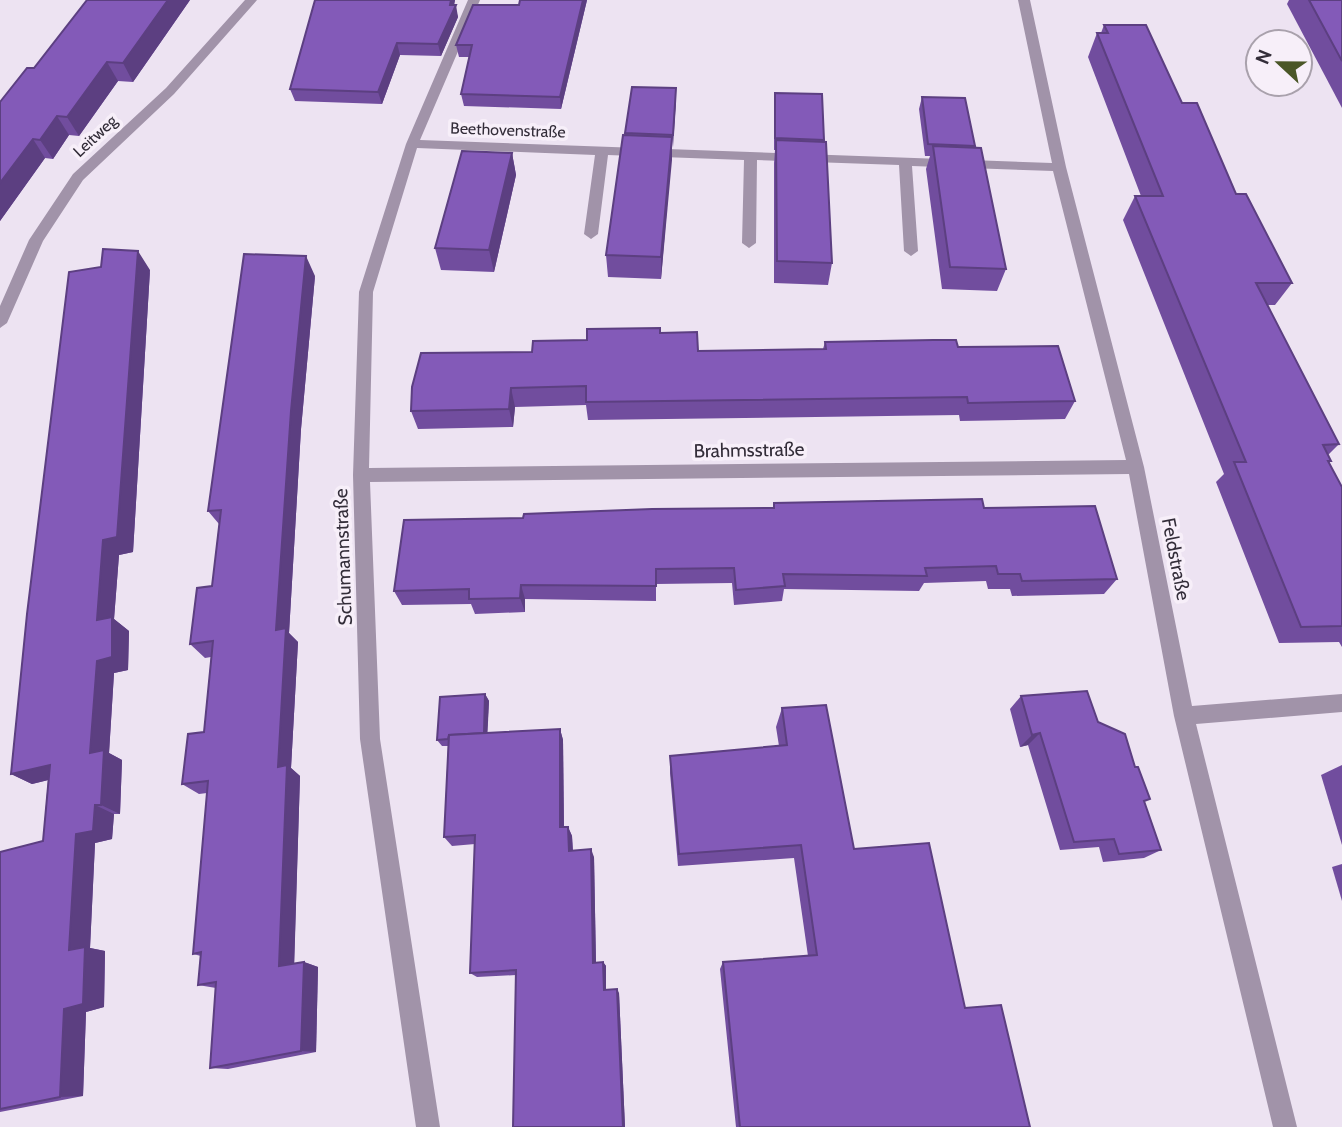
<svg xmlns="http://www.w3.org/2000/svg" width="1342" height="1127" font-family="Cabin,sans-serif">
	<rect width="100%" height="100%" fill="#ede3f2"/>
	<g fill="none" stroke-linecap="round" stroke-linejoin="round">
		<!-- minor -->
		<g fill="#a193a9" fill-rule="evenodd">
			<polygon points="245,0 257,0 174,94 83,180 43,241 7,323 0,328 0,306 29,240 73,174 166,88"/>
			<path d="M 468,0 L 480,0 L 420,140 L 1052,163 L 1018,0 L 1030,0 L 1066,167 L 1144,467 L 1192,706 L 1342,694 L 1342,712 L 1196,724 L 1297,1127 L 1273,1127 L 1174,716 L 1129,474 L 370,482 L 380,739 L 440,1127 L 416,1127 L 360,739 L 353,475 L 359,292 L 406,144 ZM 417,148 L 595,155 L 584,234 L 591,239 L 598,234 L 608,155 L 744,160 L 742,243 L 749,248 L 756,243 L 757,160 L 899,165 L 904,251 L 911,256 L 918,251 L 912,166 L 1053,171 L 1126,460 L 369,468 L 373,292 Z"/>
		</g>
	</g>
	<!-- wall -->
	<g fill="#714d9e">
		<polygon points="190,0 133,82 118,81 79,136 69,135 53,159 45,158 0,221 0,102 34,68"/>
		<polygon points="315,0 455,0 454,5 458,17 441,56 400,55 382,104 295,101 290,89"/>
		<polygon points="587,0 561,109 464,106 461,94 469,57 459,57 456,45 519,5"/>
		<polygon points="1289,0 1342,0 1342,108 1287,4"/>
		<polygon points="1104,25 1182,103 1236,194 1292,283 1275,305 1267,305 1339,444 1328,455 1331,461 1329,463 1342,487 1342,647 1339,642 1279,643 1216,482 1224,474 1123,220 1135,196 1141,196 1088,57 1097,33 1101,33"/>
		<polygon points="775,93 822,94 824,142 832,263 828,285 774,283 774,163 775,150 774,150 774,104"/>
		<polygon points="922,97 975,146 974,148 1006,269 997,291 942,289 926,169 930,156 925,156 919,109"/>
		<polygon points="676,100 661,279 608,277 606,255 625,133"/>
		<polygon points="512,153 516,175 494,272 441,270 435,248"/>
		<polygon points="150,270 133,552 119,555 114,619 129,631 128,670 114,673 109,753 122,760 120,814 114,814 112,839 95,843 90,948 105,951 104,1007 86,1012 83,1096 0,1112 0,852 43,841 48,780 32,784 11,774"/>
		<polygon points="315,276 301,429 289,633 298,642 291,768 300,776 294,964 304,962 318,967 316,1052 228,1069 210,1068 216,988 198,985 201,956 193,954 207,793 199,794 182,784 204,732 211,657 205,658 190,644 212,586 219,524 208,511"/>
		<polygon points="660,333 698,351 823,349 825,342 958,347 1075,401 1065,419 960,421 959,415 588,420 586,405 515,407 513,427 418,429 411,411 532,352 587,340"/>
		<polygon points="774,503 984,508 1117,579 1104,594 1012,596 1010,589 988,589 986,581 924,583 919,591 784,589 782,601 734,605 732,583 656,584 656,601 525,599 525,612 475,614 471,604 402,605 394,591 523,518 773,508"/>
		<polygon points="485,694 489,701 487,733 560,729 563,740 564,827 568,827 572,836 573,850 594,857 596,962 603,962 606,966 606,990 619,993 625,1127 513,1127 516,975 477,977 470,973 475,844 452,846 444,837 448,746 442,746 437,740"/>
		<polygon points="1021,696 1098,722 1144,803 1161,850 1144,858 1103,862 1099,847 1060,850 1028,745 1020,747 1010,709"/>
		<polygon points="782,708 854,849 965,1008 1030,1127 736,1127 720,969 723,962 808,956 794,858 678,866 670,773 670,756 779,746 776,727"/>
		<polygon points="1342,765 1342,845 1321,775"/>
		<polygon points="1342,864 1342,901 1332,867"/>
	</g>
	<!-- shaded-wall -->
	<g fill="#5c3f81">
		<polygon points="168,0 190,0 133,82 123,63"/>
		<polygon points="451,0 455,0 453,10 456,5 458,17 441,56 438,44"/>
		<polygon points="583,0 587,0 561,109 560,97"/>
		<polygon points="397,43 400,55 382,104 378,92"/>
		<polygon points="107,62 118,81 79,136 67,117"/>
		<polygon points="676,88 676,100 673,147 673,135"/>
		<polygon points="57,116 69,135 53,159 40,140"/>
		<polygon points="672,137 672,160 661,279 661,257"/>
		<polygon points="33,139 45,158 0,221 0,183"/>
		<polygon points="512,153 516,175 494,272 489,250"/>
		<polygon points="138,251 150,270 133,552 119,555 114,619 129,631 128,670 114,673 109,753 122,760 120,814 101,805 90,753 97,620 103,540"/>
		<polygon points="306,256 315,276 301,429 289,633 298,642 291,768 300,776 294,971 279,966 276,630 291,411"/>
		<polygon points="511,388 515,407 513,427 509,409"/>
		<polygon points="521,585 525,599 525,612 520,598"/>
		<polygon points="485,694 489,701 487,743 484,736"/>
		<polygon points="560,729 563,740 564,836 560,827"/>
		<polygon points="1040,733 1028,745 1020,747 1032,735"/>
		<polygon points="50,765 69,775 32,784 11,774"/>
		<polygon points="95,805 114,814 112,839 95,843 90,948 105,951 104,1007 86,1012 83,1096 60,1097 64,1009 76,834"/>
		<polygon points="568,827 572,836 573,859 569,851"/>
		<polygon points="591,849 594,857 596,967 593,963"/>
		<polygon points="304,962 318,967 316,1052 301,1051"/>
		<polygon points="603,962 606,966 606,993 604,990"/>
		<polygon points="617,989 619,993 625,1127 623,1127"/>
	</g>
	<!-- building -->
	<g fill="#835ab8" stroke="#5c3f81" stroke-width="2">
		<polygon points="87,0 168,0 123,63 107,62 67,117 57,116 40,140 33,139 0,183 0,102 27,68 34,68"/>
		<polygon points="315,0 451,0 450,5 456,5 438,44 397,43 378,92 290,89"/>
		<polygon points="520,0 583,0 560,97 461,94 472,45 456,45 473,5 519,5"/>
		<polygon points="1309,0 1342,0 1342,61"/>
		<polygon points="1104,25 1146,25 1182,103 1197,103 1236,194 1246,194 1292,283 1256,283 1339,444 1323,445 1331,461 1328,461 1342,487 1342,626 1301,627 1234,462 1246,462 1135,196 1163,196 1097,33 1108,33"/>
		<polygon points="632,87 676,88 673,135 625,133"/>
		<polygon points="775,93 822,94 824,140 775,138"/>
		<polygon points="922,97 965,98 975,146 928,144"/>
		<polygon points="623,135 672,137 661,257 606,255"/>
		<polygon points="776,140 826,142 832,263 777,261"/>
		<polygon points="933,146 981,148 1006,269 950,267"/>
		<polygon points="462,151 512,153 489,250 435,248"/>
		<polygon points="103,249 138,251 117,537 103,540 97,620 112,617 112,657 97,661 90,753 104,750 101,805 95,805 93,831 76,834 69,950 85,947 83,1004 64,1009 60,1097 0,1109 0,852 43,841 50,765 11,774 27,614 69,272 101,267"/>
		<polygon points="244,254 306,256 291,411 276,630 286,628 278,767 287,765 279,966 304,962 301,1051 210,1068 216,982 198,985 201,952 193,954 208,781 182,784 188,734 204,732 213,641 190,644 197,588 212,586 221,510 208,511"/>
		<polygon points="660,328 660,333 697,332 698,351 826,349 825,342 933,340 956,340 958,347 1058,346 1075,401 968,403 967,397 586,402 586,386 511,388 509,409 411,411 412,387 421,353 532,352 533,341 587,340 587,329"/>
		<polygon points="982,499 984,508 1095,506 1117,579 1022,581 1020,574 998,574 996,566 925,568 927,576 783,574 785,586 736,590 734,568 656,569 656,586 521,585 520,598 469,599 469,589 394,591 404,520 523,518 524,514 652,509 774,508 774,503"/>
		<polygon points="1087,691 1098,722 1125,734 1135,767 1138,767 1150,799 1144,801 1161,850 1119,854 1114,839 1074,842 1040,733 1032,735 1021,696"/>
		<polygon points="485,694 484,733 449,735 448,739 437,740 440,697"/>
		<polygon points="826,705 854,849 929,843 965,1008 1001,1005 1030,1127 740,1127 723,962 817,955 801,845 679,854 670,756 787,745 782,708"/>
		<polygon points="560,729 560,827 568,827 569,851 591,849 593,963 603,962 604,990 617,989 623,1127 513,1127 516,970 470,973 475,835 444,837 449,735"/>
	</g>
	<g text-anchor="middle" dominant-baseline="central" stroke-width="7" stroke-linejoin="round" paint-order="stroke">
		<!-- far-street labels -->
		<g font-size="16" fill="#332d39" stroke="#f7eff9">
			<text transform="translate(508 130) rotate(2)">Beethovenstraße</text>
			<text transform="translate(95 136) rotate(-43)">Leitweg</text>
		</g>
		<!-- street labels -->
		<g font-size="19" fill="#332d39" stroke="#f7eff9">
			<text transform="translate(749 450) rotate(-1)">Brahmsstraße</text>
			<text transform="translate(343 557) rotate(-92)">Schumannstraße</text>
			<text transform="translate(1176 559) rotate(79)">Feldstraße</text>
		</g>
	</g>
	<!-- north arrow -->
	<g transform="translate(1279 63) rotate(292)"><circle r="33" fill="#f7eff9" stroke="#a9a1ac" stroke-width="2"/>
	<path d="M0-5L12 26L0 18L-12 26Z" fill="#4a5627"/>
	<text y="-10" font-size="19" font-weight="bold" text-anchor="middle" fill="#332d39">N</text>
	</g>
</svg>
